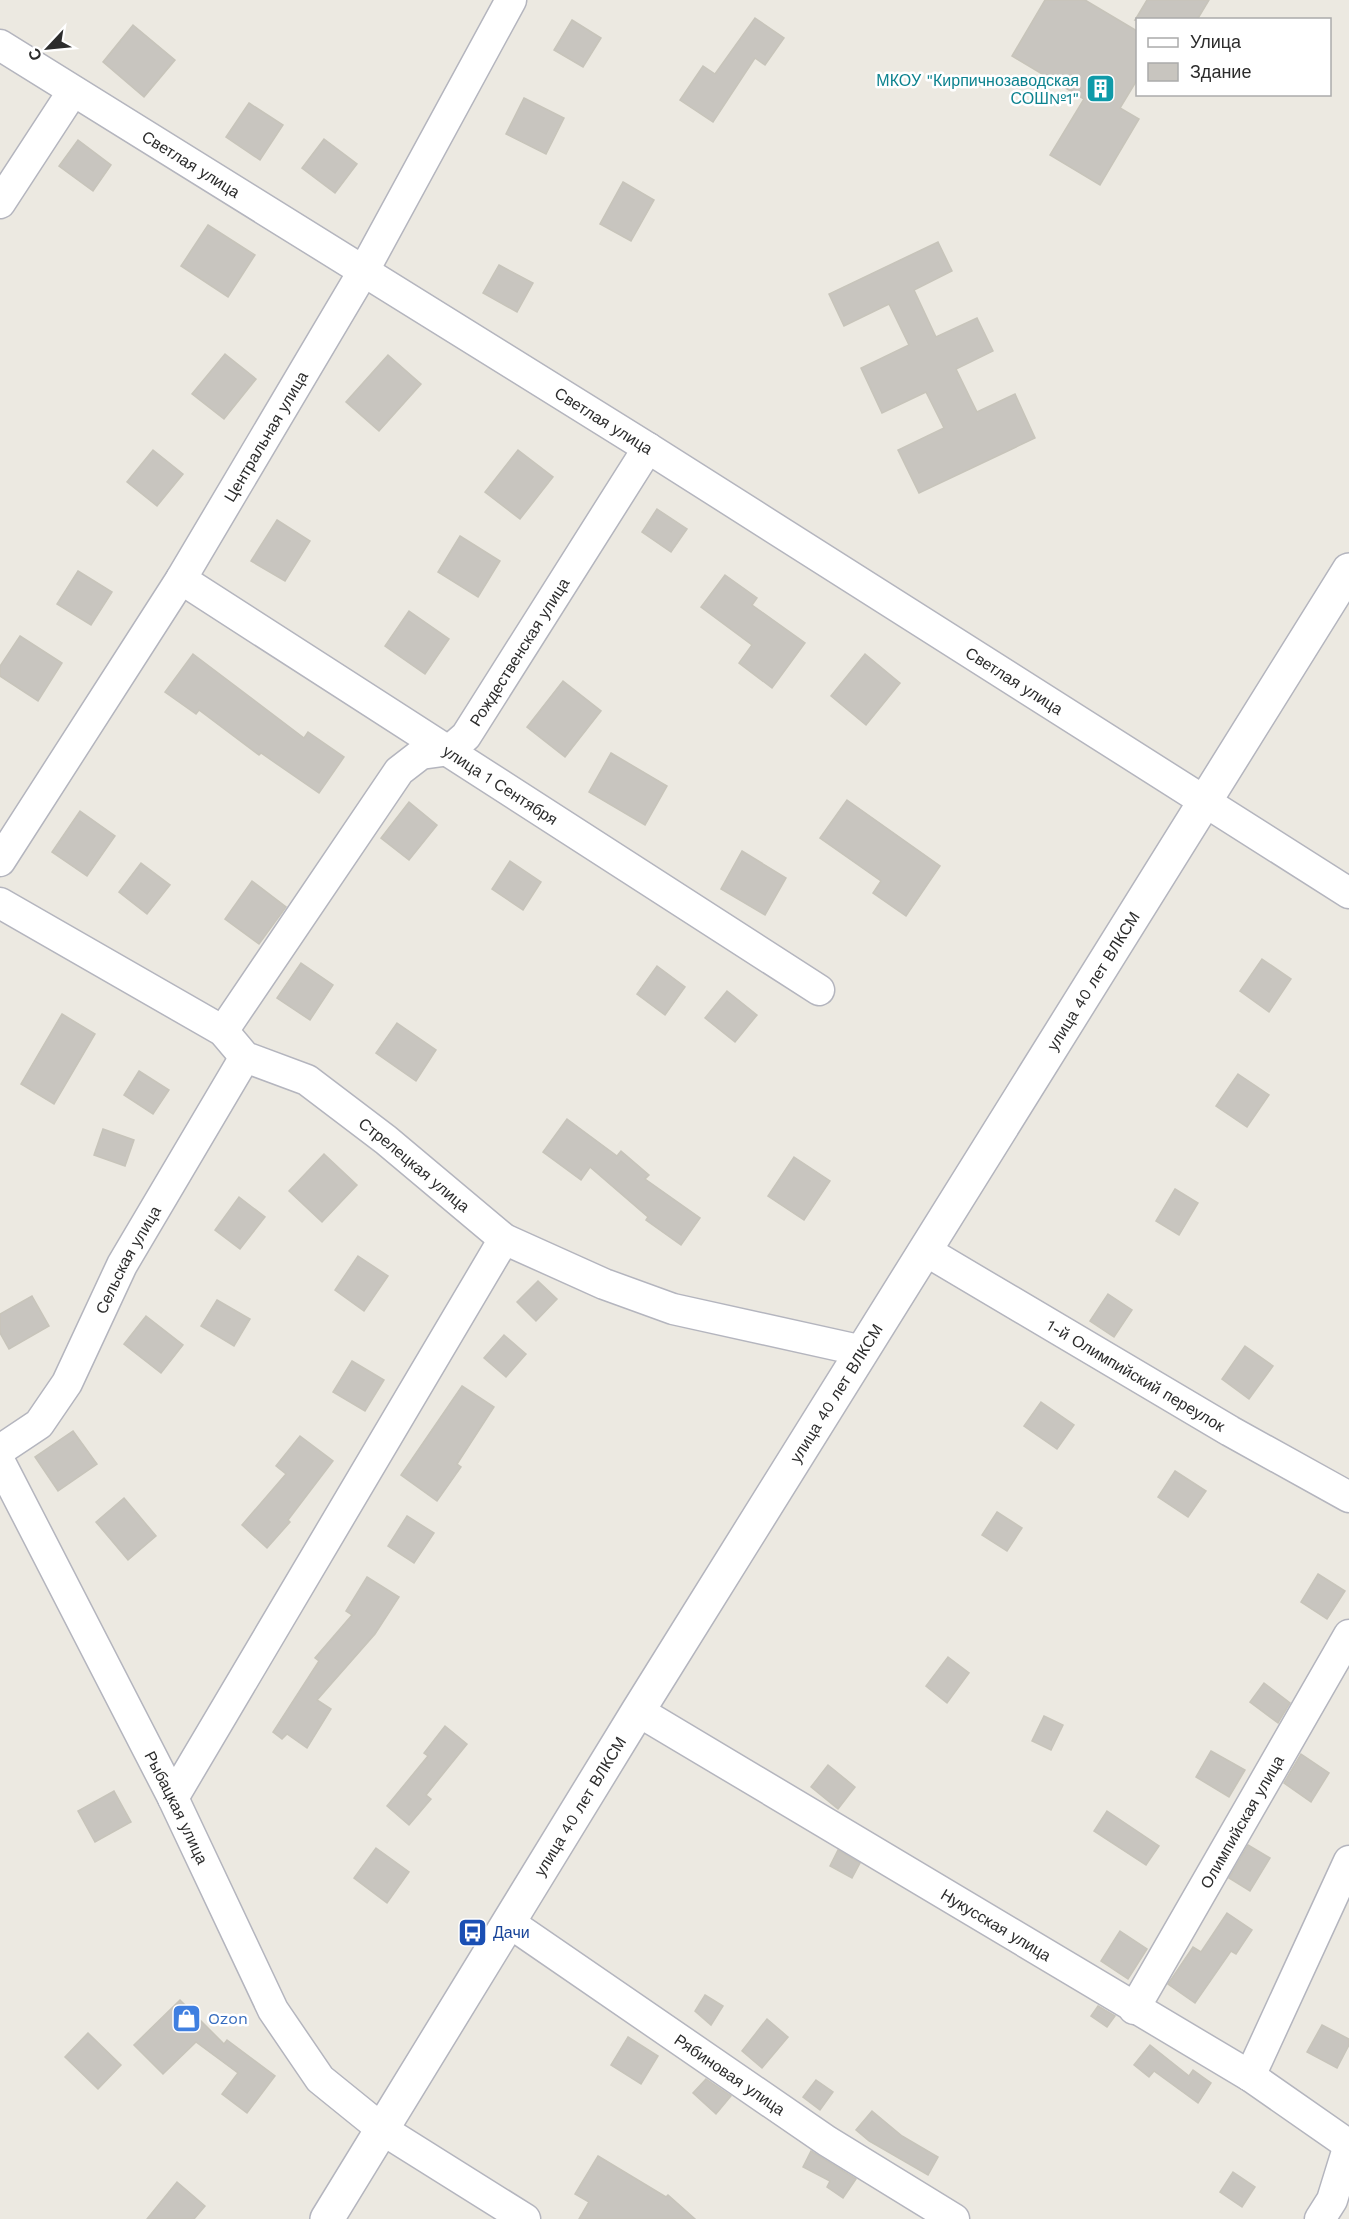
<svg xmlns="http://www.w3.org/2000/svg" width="1349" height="2219" font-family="'Work Sans',sans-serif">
	<rect width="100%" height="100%" fill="#ece9e1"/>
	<!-- building -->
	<g fill="#c8c5bf" stroke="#c7c4ba" stroke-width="1.5">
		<polygon points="1045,0 1085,0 1137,31 1137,80 1120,108 1139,119 1100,185 1050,155 1084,99 1012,56"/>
		<polygon points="1147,0 1209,0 1197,20 1135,20"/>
		<polygon points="755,18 784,38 765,65 755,58 713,122 680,100 703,66 715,74"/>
		<polygon points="572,20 601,38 583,67 554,50"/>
		<polygon points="133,25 175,60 144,97 103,62"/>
		<polygon points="524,98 564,118 546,154 506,134"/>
		<polygon points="249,103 283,125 260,160 226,137"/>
		<polygon points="324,139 357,164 335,193 302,168"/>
		<polygon points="78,140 111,165 93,191 59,166"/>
		<polygon points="623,182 654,200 631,241 600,224"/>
		<polygon points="208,225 255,255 228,297 181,266"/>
		<polygon points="938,242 952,271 914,290 936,337 977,318 993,351 956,369 977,412 1015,394 1035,438 919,493 898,450 944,428 926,392 882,413 861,368 909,345 889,304 844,326 829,294"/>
		<polygon points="499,265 533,283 517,312 483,293"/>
		<polygon points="225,354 256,379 224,419 192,394"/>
		<polygon points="388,355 421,384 379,431 346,402"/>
		<polygon points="153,450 183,474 157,506 127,482"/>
		<polygon points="518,450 553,477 520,519 485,492"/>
		<polygon points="657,509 687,529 671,552 642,532"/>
		<polygon points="277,520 310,541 285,581 251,561"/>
		<polygon points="460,536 500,561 478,597 438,572"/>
		<polygon points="78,571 112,592 91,625 57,604"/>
		<polygon points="725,575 757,598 752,605 805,643 772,688 739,663 752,645 701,607"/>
		<polygon points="409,611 449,639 425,674 385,646"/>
		<polygon points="20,636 62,663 38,701 0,676 0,666"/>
		<polygon points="193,654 304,738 308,732 344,757 319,793 261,753 259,755 199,710 196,714 165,692"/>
		<polygon points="865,654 900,683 866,725 831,696"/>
		<polygon points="563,681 601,711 565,757 527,727"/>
		<polygon points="611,753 667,786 645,825 589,792"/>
		<polygon points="847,800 940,866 906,916 873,893 881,881 820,838"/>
		<polygon points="409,802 437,825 409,860 381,838"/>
		<polygon points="80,811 115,836 87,876 52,852"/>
		<polygon points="742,851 786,878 765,915 721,889"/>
		<polygon points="510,861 541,882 523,910 492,889"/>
		<polygon points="141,863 170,885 147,914 119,892"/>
		<polygon points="252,881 286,907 259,944 225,919"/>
		<polygon points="1262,959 1291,979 1269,1012 1240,991"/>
		<polygon points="301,963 333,985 310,1020 277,998"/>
		<polygon points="657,966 685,987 665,1015 637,994"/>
		<polygon points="727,991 757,1015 735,1042 705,1018"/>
		<polygon points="62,1014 95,1034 54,1104 21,1084"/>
		<polygon points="397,1023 436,1050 416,1081 376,1053"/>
		<polygon points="139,1071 169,1090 153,1114 124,1095"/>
		<polygon points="1238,1074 1269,1095 1247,1127 1216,1106"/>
		<polygon points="567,1119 617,1156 621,1151 649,1175 645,1179 700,1218 681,1245 646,1220 648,1217 590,1167 581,1180 543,1152"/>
		<polygon points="103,1129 134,1140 125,1166 94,1155"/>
		<polygon points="324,1154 357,1185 322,1222 289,1191"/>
		<polygon points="794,1157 830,1181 804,1220 768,1196"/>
		<polygon points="1175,1189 1198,1203 1179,1235 1156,1221"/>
		<polygon points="239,1197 265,1217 240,1249 215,1230"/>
		<polygon points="358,1256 388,1276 364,1311 335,1290"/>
		<polygon points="538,1281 557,1299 536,1321 517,1302"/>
		<polygon points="1108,1294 1132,1310 1114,1337 1090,1321"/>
		<polygon points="32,1296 49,1326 9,1349 0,1333 0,1314"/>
		<polygon points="217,1300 250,1319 234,1346 201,1326"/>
		<polygon points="146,1316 183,1345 161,1373 124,1344"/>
		<polygon points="504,1335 526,1354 506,1377 484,1358"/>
		<polygon points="1245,1346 1273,1366 1249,1399 1222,1379"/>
		<polygon points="352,1361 384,1380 365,1411 333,1392"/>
		<polygon points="462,1386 494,1407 457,1464 461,1467 437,1501 401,1475"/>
		<polygon points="1041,1402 1074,1425 1057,1449 1024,1426"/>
		<polygon points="73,1431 97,1464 58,1491 35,1457"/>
		<polygon points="300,1436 333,1461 288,1520 290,1522 267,1548 242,1525 286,1474 276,1466"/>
		<polygon points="1175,1471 1206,1491 1188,1517 1158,1497"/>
		<polygon points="124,1498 156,1536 128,1560 96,1522"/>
		<polygon points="997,1512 1022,1528 1007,1551 982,1535"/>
		<polygon points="407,1516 434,1533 414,1563 388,1546"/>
		<polygon points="1318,1574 1345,1591 1327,1619 1301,1602"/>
		<polygon points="367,1577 399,1597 375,1634 317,1700 331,1709 307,1748 287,1734 282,1739 273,1732 319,1661 315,1658 352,1615 346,1611"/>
		<polygon points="948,1657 969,1673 947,1703 926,1686"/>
		<polygon points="1264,1683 1290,1703 1278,1723 1250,1702"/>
		<polygon points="1044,1716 1063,1725 1051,1750 1032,1741"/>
		<polygon points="445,1726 467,1744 426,1795 431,1799 409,1825 387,1806 428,1756 424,1753"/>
		<polygon points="1211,1751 1245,1770 1229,1797 1196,1777"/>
		<polygon points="1301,1754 1329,1773 1311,1802 1284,1783"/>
		<polygon points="828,1765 855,1787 838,1809 811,1787"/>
		<polygon points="114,1791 131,1822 95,1842 78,1811"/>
		<polygon points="1107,1811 1159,1846 1146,1865 1094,1831"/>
		<polygon points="1248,1845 1270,1858 1250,1891 1229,1878"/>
		<polygon points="376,1848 409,1872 387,1903 354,1878"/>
		<polygon points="838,1850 860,1863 852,1878 830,1866"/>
		<polygon points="1227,1913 1252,1930 1236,1954 1231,1951 1195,2003 1168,1984 1193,1947 1201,1952"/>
		<polygon points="1120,1931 1147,1949 1128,1979 1101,1961"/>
		<polygon points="705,1995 723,2006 711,2025 695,2011"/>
		<polygon points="180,2000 224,2044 227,2040 275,2076 247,2113 222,2094 238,2073 196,2042 163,2074 134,2045"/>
		<polygon points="1098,2006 1115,2016 1107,2027 1091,2016"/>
		<polygon points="767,2019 788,2037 762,2068 742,2051"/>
		<polygon points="1322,2025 1349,2039 1349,2045 1337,2068 1307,2052"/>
		<polygon points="88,2033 121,2065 98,2089 65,2057"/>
		<polygon points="628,2037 658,2056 641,2084 611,2065"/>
		<polygon points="1150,2045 1189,2076 1193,2070 1211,2083 1198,2103 1154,2071 1149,2077 1134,2065"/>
		<polygon points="706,2079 731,2096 716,2114 693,2093"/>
		<polygon points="816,2080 833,2092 820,2110 803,2097"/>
		<polygon points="872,2111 902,2136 938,2157 928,2175 869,2141 856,2130"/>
		<polygon points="811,2151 856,2179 843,2198 827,2187 830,2181 803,2167"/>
		<polygon points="598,2156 666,2197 668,2195 695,2219 579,2219 589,2202 575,2194"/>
		<polygon points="1233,2172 1255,2187 1242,2207 1220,2192"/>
		<polygon points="177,2182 205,2206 194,2219 147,2219"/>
	</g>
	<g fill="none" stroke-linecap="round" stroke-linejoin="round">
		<defs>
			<g id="minor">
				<path id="s1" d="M 0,45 L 648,448 L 1349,893"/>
				<polyline points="0,203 73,91"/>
				<path id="s2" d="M 181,579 L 819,990"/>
				<path id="s3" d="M 0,861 L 181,579 L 363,272 L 511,0"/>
				<path id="s4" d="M 0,903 L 223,1031 L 245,1057 L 307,1080 L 386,1140 L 504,1239 L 604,1284 L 673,1309 L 863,1351"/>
				<path id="s5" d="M 223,1031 L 399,771 L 421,754 L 450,750 L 466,736 L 648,448"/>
				<path id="s6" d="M 926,1251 L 1230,1431 L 1349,1497"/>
				<path id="s7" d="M 0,1450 L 39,1424 L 67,1383 L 122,1265 L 245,1057"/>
				<path id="s8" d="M 0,1462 L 173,1798 L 273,2010 L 320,2079 L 383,2130 L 525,2219"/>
				<path id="s9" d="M 638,1711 L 1250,2076 L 1349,2145"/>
				<polyline points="173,1798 504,1239"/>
				<path id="s10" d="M 510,1923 L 827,2141 L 954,2219"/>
				<path id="s11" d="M 1134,2009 L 1349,1635"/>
				<polyline points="1250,2076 1349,1861"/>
				<polyline points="1320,2219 1332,2200 1349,2145"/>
			</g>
			<g id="tertiary">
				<path id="s12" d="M 327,2219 L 638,1711 L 1349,570"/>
			</g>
		</defs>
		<!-- minor casing -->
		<use href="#minor" stroke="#b4b5be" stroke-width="33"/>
		<!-- tertiary casing -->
		<use href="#tertiary" stroke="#b4b5be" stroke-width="36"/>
		<!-- minor -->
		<use href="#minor" stroke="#fff" stroke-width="30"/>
		<!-- tertiary -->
		<use href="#tertiary" stroke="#fff" stroke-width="33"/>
	</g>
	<!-- icons -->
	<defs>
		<symbol id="building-square" viewBox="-11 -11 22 22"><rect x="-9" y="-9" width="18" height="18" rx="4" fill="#0f9aa8" stroke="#fff"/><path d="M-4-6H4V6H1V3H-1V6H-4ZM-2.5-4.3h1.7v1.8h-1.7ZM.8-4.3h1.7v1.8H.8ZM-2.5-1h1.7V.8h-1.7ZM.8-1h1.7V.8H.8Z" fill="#fff"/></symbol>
		<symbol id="bus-square" viewBox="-11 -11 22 22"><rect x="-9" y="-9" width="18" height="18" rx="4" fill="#1a4fb4" stroke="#fff"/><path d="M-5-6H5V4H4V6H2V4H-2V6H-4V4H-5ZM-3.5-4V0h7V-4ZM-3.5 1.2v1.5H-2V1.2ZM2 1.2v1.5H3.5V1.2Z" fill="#fff"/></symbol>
		<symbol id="shop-square" viewBox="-11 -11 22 22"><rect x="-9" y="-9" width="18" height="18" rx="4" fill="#3f7fe0" stroke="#fff"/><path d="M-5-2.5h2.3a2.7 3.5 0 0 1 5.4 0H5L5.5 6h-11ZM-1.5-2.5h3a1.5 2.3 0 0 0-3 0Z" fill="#fff"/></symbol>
	</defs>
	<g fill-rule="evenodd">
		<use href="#building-square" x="1084" y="72" width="33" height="33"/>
		<use href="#bus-square" x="456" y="1916" width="33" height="33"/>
		<use href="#shop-square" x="170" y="2002" width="33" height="33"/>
	</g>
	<g text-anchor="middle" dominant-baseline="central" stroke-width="5" stroke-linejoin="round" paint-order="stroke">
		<!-- culture labels -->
		<g font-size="16" fill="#0d838f" stroke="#fff" text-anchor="end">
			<text x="1079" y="80">МКОУ "Кирпичнозаводская<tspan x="1079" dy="18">СОШ№1"</tspan></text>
		</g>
		<!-- street labels -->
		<g font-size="16" fill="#2c2c2c" stroke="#fff">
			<text stroke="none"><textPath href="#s1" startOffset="225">Светлая улица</textPath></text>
			<text stroke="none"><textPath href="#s1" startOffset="711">Светлая улица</textPath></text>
			<text stroke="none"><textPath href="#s3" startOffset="501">Центральная улица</textPath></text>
			<text stroke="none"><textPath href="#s5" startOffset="492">Рождественская улица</textPath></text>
			<text stroke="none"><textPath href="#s1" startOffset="1197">Светлая улица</textPath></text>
			<text stroke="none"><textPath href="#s2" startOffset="380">улица 1 Сентября</textPath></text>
			<text stroke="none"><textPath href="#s12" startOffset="1456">улица 40 лет ВЛКСМ</textPath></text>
			<text stroke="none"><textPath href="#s4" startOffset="494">Стрелецкая улица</textPath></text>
			<text stroke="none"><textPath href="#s7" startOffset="234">Сельская улица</textPath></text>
			<text stroke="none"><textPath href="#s6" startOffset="244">1-й Олимпийский переулок</textPath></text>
			<text stroke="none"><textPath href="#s12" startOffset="970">улица 40 лет ВЛКСМ</textPath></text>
			<text stroke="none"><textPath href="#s12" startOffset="484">улица 40 лет ВЛКСМ</textPath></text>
			<text stroke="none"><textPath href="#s8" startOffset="388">Рыбацкая улица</textPath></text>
			<text stroke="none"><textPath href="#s11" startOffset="216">Олимпийская улица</textPath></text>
			<text stroke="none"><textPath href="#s9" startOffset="417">Нукусская улица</textPath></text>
			<text stroke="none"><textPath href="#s10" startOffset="267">Рябиновая улица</textPath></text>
		</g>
		<!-- transit labels -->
		<g font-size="16" fill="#164399" stroke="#fff" text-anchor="start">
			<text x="493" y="1932">Дачи</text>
		</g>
		<!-- shop labels -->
		<g font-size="16" fill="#366cbe" stroke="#fff" text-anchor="start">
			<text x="208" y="2018">Ozon</text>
		</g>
	</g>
	<!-- legend -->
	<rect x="1136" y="18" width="195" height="78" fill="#ffffff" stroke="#ababab" stroke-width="1.5"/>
	<rect x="1148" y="38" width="30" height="9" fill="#ffffff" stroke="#ababab" stroke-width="1.5"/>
	<text x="1190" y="48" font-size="18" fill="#2c2c2c">Улица</text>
	<rect x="1148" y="63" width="30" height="18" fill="#c8c5bf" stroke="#ababab" stroke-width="1.5"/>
	<text x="1190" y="78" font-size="18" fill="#2c2c2c">Здание</text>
	<!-- north arrow -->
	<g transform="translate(48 48) rotate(244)" stroke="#ffffff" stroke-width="4.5" paint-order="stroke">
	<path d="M0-4.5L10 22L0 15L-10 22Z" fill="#2c2c2c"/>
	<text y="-9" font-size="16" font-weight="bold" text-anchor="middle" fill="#2c2c2c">С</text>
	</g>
</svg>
